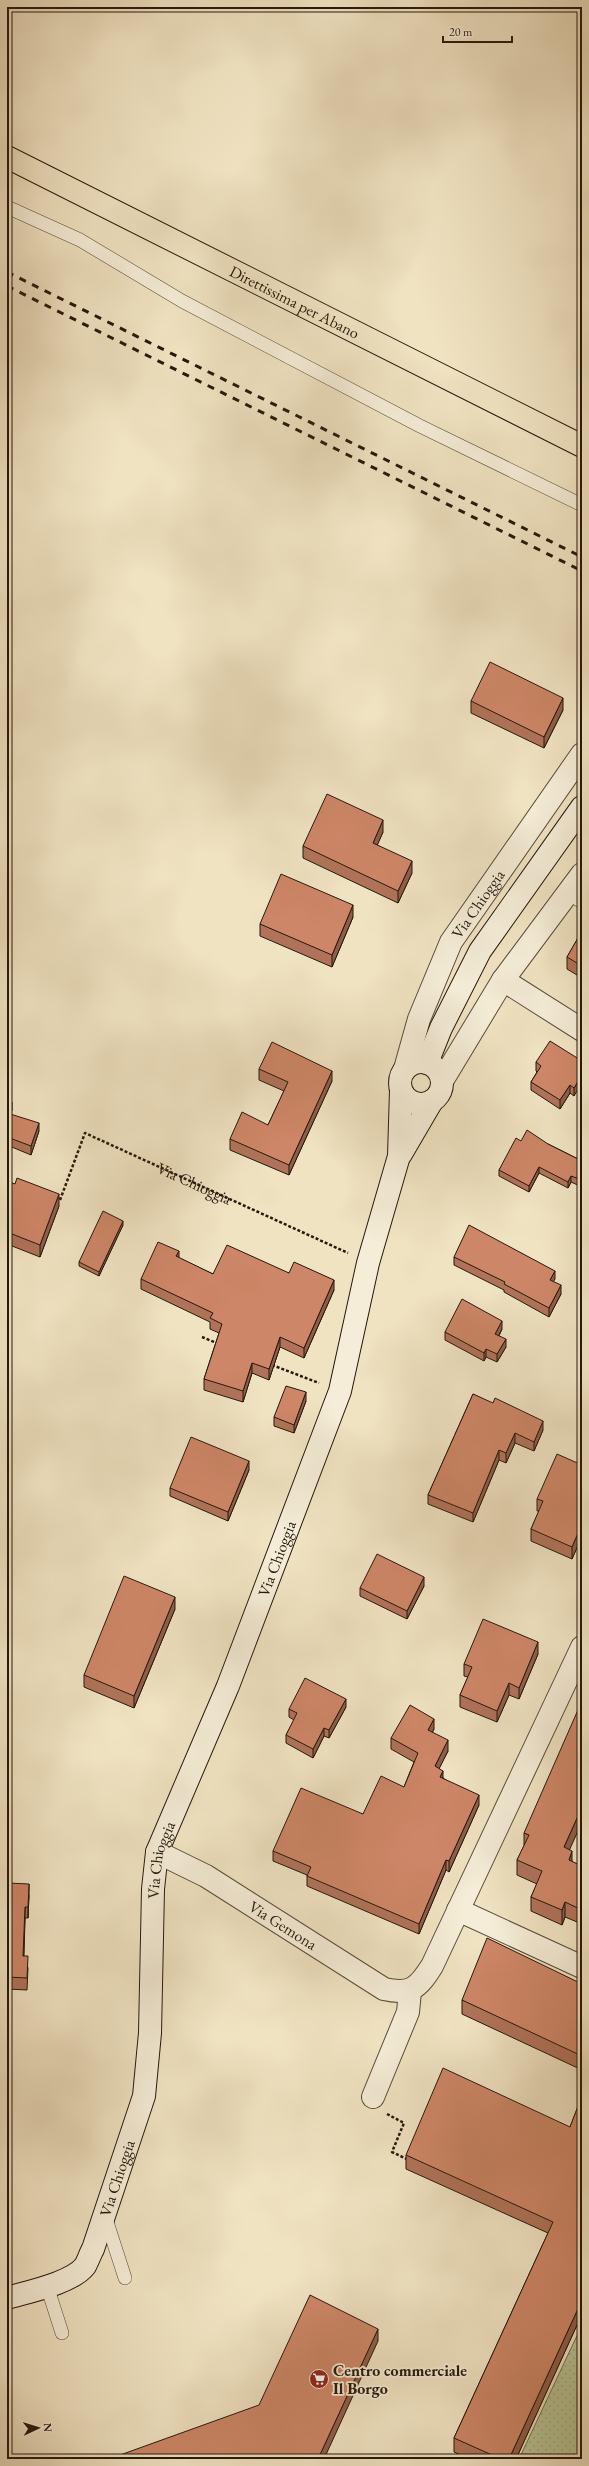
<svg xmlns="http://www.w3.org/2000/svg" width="589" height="2466" font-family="'EB Garamond',serif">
	<defs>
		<pattern id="grass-dots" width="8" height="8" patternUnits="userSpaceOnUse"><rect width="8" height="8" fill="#b8c494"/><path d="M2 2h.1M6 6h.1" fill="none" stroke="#9ea87e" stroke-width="1.8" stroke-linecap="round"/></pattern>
	</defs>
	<rect width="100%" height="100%" fill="#f0e3c2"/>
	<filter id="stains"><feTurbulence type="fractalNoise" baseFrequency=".005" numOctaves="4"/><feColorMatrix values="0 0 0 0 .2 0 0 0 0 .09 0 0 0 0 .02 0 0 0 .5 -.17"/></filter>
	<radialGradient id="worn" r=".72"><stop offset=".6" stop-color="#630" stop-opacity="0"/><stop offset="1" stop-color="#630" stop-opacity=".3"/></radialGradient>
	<!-- grass -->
	<polygon fill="url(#grass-dots)" stroke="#6e6e50" points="582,2325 582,2459 519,2459"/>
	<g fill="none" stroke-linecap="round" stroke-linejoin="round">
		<defs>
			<g id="lane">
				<polyline points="7,207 80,240 182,301 420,426 582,505"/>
				<polyline points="568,893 582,902"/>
				<polyline points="105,2216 125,2278"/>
				<polyline points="47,2286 62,2333"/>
			</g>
			<g id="street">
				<polyline points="503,980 582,1030"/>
				<path id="s2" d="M 405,1069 L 419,1019 L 451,942 L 582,754"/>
				<polyline points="442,1081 503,980 582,874"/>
				<path id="s3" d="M 157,1852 L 206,1876 L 384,1989 C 411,1995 418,1988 432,1966 L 582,1647"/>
				<polyline points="458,1910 582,1967"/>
				<polyline points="373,2097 408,2012 410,1991"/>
			</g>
			<g id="secondary">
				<circle cx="421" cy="1083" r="21"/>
				<polyline points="427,1063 441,1028 480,951 582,807"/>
				<polyline points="401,1154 432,1101"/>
				<path id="s4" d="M 7,2298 C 27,2292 72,2283 85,2266 C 88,2261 90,2254 93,2249 L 144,2096 L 150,2033 L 153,1889 L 157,1852 L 228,1686 L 340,1391 L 368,1263 L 399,1156 L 401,1090"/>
			</g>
			<g id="highway">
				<path id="s5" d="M 7,157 L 582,446"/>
			</g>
		</defs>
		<!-- lane casing -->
		<use href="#lane" stroke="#584b3a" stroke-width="14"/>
		<!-- street casing -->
		<use href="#street" stroke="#584b3a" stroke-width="24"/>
		<!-- secondary casing -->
		<use href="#secondary" stroke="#25180c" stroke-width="24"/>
		<!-- highway casing -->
		<use href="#highway" stroke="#25180c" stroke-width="24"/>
		<!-- path -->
		<g stroke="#25180c" stroke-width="2.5" stroke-dasharray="3 2" stroke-linecap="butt">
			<path id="s1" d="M 60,1200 L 85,1133 L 348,1253"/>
			<polyline points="202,1337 219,1344"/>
			<polyline points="272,1365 319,1383"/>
			<polyline points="387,2114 404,2123 392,2152 409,2160"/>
		</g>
		<!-- lane -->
		<use href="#lane" stroke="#f5edd7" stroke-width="13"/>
		<!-- street -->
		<use href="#street" stroke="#f5edd7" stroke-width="22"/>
		<!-- secondary -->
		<use href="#secondary" stroke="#f5edd7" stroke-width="22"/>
		<!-- highway -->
		<use href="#highway" stroke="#f0e3c2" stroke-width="22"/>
		<!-- rail -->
		<g stroke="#25180c" stroke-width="3" stroke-dasharray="7 7" stroke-linecap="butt">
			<polyline points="7,272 582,557"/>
			<polyline points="7,286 582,571"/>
		</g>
	</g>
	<!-- wall -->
	<g fill="#b07359" stroke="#25180c">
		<polygon points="471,701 563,710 544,748 471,713"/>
		<polygon points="383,832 377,845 412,873 398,903 303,858 303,846"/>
		<polygon points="353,917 332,967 260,936 260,924"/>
		<polygon points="582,931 582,978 567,969 567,957"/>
		<polygon points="582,1061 574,1096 570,1093 560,1109 531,1090 531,1082 537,1072 536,1071 536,1062"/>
		<polygon points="259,1069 332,1081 289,1175 230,1150 230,1139 268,1125 284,1091 259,1080"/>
		<polygon points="7,1100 12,1110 9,1114 39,1131 31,1155 7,1145"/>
		<polygon points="521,1141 548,1144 582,1161 582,1187 571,1182 568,1188 539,1173 529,1192 499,1176 499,1170"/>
		<polygon points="7,1181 59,1206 40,1257 7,1244"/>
		<polygon points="123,1225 99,1276 79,1266 79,1262"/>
		<polygon points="454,1257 555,1279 553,1281 561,1294 549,1317 504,1292 504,1290 454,1265"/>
		<polygon points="179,1258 213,1274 289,1273 334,1290 304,1358 280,1347 269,1380 252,1373 243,1402 204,1390 204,1379 219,1333 210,1329 210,1322 141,1289 141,1279"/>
		<polygon points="502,1329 499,1336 506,1347 497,1362 486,1357 484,1361 445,1340 445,1332"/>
		<polygon points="473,1394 543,1430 534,1451 515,1443 506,1463 499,1460 473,1522 428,1504 428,1495"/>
		<polygon points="306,1401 294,1433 274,1426 274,1417"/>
		<polygon points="582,1465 582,1536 572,1559 531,1541 531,1529 539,1511 537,1511 537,1499"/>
		<polygon points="249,1470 228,1521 170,1496 170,1488"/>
		<polygon points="424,1586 407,1619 360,1596 360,1588"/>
		<polygon points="175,1609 134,1708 84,1687 84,1675"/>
		<polygon points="538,1654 519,1699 509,1695 497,1722 460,1707 460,1695 468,1677 464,1676 464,1664"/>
		<polygon points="346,1707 329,1738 324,1736 313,1758 286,1743 286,1735 294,1720 289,1717 289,1709"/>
		<polygon points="434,1729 432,1733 448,1751 439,1768 443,1778 479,1805 449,1872 446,1870 419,1934 307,1886 307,1875 273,1861 273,1851 363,1814 404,1787 414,1762 391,1749 391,1738"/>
		<polygon points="524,1833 570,1850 572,1862 582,1866 582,1924 565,1917 562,1925 531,1911 531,1897 537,1884 517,1875 517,1860 524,1846"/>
		<polygon points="7,1883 29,1895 28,1918 25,1918 24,1956 28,1968 27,1990 7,1989"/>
		<polygon points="582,1984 582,2070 462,2014 462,2000"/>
		<polygon points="582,2096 582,2314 516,2459 470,2459 454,2452 454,2438 548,2233 406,2169 406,2155 570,2127"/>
	</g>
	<!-- shaded-wall -->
	<g fill="#905e48" stroke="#25180c">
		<polygon points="563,698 563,710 544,748 544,737"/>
		<polygon points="383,820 383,832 373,855 373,843"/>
		<polygon points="412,861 412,873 398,903 398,891"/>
		<polygon points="353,905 353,917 332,967 332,955"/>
		<polygon points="332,1071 332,1081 289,1175 289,1165"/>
		<polygon points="582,1075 582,1083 574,1096 574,1088"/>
		<polygon points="570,1085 570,1093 560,1109 560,1100"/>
		<polygon points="12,1102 12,1110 7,1118 7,1109"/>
		<polygon points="39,1123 39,1131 31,1155 31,1146"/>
		<polygon points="539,1167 539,1173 529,1192 529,1186"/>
		<polygon points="571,1176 571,1182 568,1188 568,1182"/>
		<polygon points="59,1194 59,1206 40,1257 40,1245"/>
		<polygon points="123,1221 123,1225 99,1276 99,1272"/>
		<polygon points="179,1251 179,1262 176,1256"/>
		<polygon points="555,1271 555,1279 550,1288 550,1280"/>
		<polygon points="334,1280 334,1290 304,1358 304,1348"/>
		<polygon points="561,1285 561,1294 549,1317 549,1308"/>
		<polygon points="502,1321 502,1329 495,1342 495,1334"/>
		<polygon points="280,1337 280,1347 269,1380 269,1369"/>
		<polygon points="506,1339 506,1347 497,1362 497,1354"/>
		<polygon points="486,1349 486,1357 484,1361 484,1353"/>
		<polygon points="252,1363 252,1373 243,1402 243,1391"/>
		<polygon points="306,1392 306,1401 294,1433 294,1425"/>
		<polygon points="543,1421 543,1430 534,1451 534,1442"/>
		<polygon points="515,1433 515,1443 506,1463 506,1453"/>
		<polygon points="499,1450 499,1460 473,1522 473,1513"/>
		<polygon points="249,1461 249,1470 228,1521 228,1512"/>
		<polygon points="582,1524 582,1536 572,1559 572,1547"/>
		<polygon points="424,1577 424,1586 407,1619 407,1611"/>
		<polygon points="175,1597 175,1609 134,1708 134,1696"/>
		<polygon points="538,1642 538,1654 519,1699 519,1688"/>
		<polygon points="509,1683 509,1695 497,1722 497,1711"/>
		<polygon points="346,1699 346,1707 329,1738 329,1730"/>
		<polygon points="434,1719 434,1729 428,1741 428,1730"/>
		<polygon points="324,1728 324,1736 313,1758 313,1749"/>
		<polygon points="448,1740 448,1751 435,1777 435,1766"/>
		<polygon points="443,1771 443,1781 440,1777"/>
		<polygon points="479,1795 479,1805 449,1872 449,1861"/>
		<polygon points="582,1807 582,1822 564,1862 564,1847"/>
		<polygon points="572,1851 572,1866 569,1860"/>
		<polygon points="446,1860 446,1870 419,1934 419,1924"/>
		<polygon points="29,1884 29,1895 28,1918 28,1907"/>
		<polygon points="565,1902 565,1917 562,1925 562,1910"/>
		<polygon points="25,1907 25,1918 23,1968 23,1956"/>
		<polygon points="582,2300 582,2314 516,2459 509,2459"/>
		<polygon points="378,2329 378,2341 324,2459 318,2459"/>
	</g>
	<!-- building -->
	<g fill="#cd8667" stroke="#25180c">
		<polygon points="490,662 563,698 544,737 471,701"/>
		<polygon points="327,794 383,820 373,843 412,861 398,891 303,846"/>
		<polygon points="281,874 353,905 332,955 260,924"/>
		<polygon points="582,931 582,966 567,957"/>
		<polygon points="550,1041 582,1061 582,1075 574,1088 570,1085 560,1100 531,1082 541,1066 536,1062"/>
		<polygon points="272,1042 332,1071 289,1165 230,1139 242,1112 268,1125 288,1082 259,1069"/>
		<polygon points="7,1100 12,1102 7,1109"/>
		<polygon points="7,1113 39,1123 31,1146 7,1137"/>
		<polygon points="527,1130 548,1144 582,1161 582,1180 571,1176 568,1182 539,1167 529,1186 499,1170 516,1138 521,1141"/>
		<polygon points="17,1178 59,1194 40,1245 7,1232 7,1181 15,1184"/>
		<polygon points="103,1211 123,1221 99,1272 79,1262"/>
		<polygon points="469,1225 555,1271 550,1280 561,1285 549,1308 504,1284 505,1282 454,1257"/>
		<polygon points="158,1242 179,1251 176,1256 213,1274 227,1245 289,1273 294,1262 334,1280 304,1348 280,1337 269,1369 252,1363 243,1391 204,1379 222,1324 210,1318 213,1313 141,1279"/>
		<polygon points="462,1299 502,1321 495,1334 506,1339 497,1354 486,1349 484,1353 445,1332"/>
		<polygon points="286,1386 306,1392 294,1425 274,1417"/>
		<polygon points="473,1394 493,1403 495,1398 543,1421 534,1442 515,1433 506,1453 499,1450 473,1513 428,1495"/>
		<polygon points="191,1437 249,1461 228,1512 170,1488"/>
		<polygon points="557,1454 582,1465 582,1524 572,1547 531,1529 543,1501 537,1499"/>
		<polygon points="377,1554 424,1577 407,1611 360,1588"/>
		<polygon points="124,1576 175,1597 134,1696 84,1675"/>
		<polygon points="483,1619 538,1642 519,1688 509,1683 497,1711 460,1695 472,1667 464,1664"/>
		<polygon points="305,1678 346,1699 329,1730 324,1728 313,1749 286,1735 297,1713 289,1709"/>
		<polygon points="581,1703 582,1703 582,1807 564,1847 572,1851 569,1860 582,1866 582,1910 565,1902 562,1910 531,1897 542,1871 517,1860 529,1835 524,1833"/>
		<polygon points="410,1705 434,1719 428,1730 448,1740 435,1766 443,1771 440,1777 479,1795 449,1861 446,1860 419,1924 307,1876 311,1867 273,1851 301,1788 363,1814 381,1776 404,1787 418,1753 391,1738"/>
		<polygon points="7,1883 29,1884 28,1907 25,1907 23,1956 28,1956 27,1978 7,1977"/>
		<polygon points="487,1938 582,1984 582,2056 462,2000"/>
		<polygon points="443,2068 570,2127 582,2096 582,2300 509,2459 501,2459 454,2438 553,2222 406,2155"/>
		<polygon points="310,2295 378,2329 318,2459 109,2459 259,2405"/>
	</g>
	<!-- icons -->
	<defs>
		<symbol id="supermarket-disc" viewBox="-11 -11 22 22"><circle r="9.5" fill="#8f2418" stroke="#f5edd7"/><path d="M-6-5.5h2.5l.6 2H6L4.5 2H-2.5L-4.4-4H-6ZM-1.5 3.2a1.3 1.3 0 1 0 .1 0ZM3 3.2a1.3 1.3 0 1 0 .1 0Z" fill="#fff"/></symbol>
	</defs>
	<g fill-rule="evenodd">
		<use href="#supermarket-disc" x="308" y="2368" width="22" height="22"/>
	</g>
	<g text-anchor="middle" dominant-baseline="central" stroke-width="3.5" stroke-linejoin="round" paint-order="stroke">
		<!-- street labels -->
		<g font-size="16" fill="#25180c" stroke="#f5edd7">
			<text stroke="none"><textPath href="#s5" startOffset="322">Direttissima per Abano</textPath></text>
			<text stroke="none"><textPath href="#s2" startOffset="182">Via Chioggia</textPath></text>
			<text stroke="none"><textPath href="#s1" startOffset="192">Via Chioggia</textPath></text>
			<text stroke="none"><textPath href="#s4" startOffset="827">Via Chioggia</textPath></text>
			<text stroke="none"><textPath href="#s4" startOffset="503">Via Chioggia</textPath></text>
			<text stroke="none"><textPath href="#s3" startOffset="146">Via Gemona</textPath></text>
			<text stroke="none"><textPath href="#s4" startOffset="179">Via Chioggia</textPath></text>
		</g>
		<!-- poi labels -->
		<g font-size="16" font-weight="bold" fill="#25180c" stroke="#f5edd7" text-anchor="start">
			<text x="333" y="2370">Centro commerciale<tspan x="333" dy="18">Il Borgo</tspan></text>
		</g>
	</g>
	<!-- margin -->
	<rect width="589" height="2466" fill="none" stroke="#f0e3c2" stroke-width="24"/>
	<rect x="8" y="8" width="573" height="2450" fill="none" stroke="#25180c" stroke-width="2"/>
	<rect x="12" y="12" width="565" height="2442" fill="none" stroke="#25180c"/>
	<!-- north arrow -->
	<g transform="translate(38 2428) rotate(86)" stroke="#f5edd7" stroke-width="3" paint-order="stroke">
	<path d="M0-3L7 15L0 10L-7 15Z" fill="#25180c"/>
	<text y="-6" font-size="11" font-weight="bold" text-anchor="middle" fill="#25180c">N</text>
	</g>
	<!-- scale -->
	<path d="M443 36v6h69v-6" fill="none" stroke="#25180c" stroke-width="2"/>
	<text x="449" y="36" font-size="12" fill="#25180c" stroke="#f5edd7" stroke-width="3" paint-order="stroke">20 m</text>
	<rect width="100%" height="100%" filter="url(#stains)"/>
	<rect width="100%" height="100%" fill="url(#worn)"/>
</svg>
